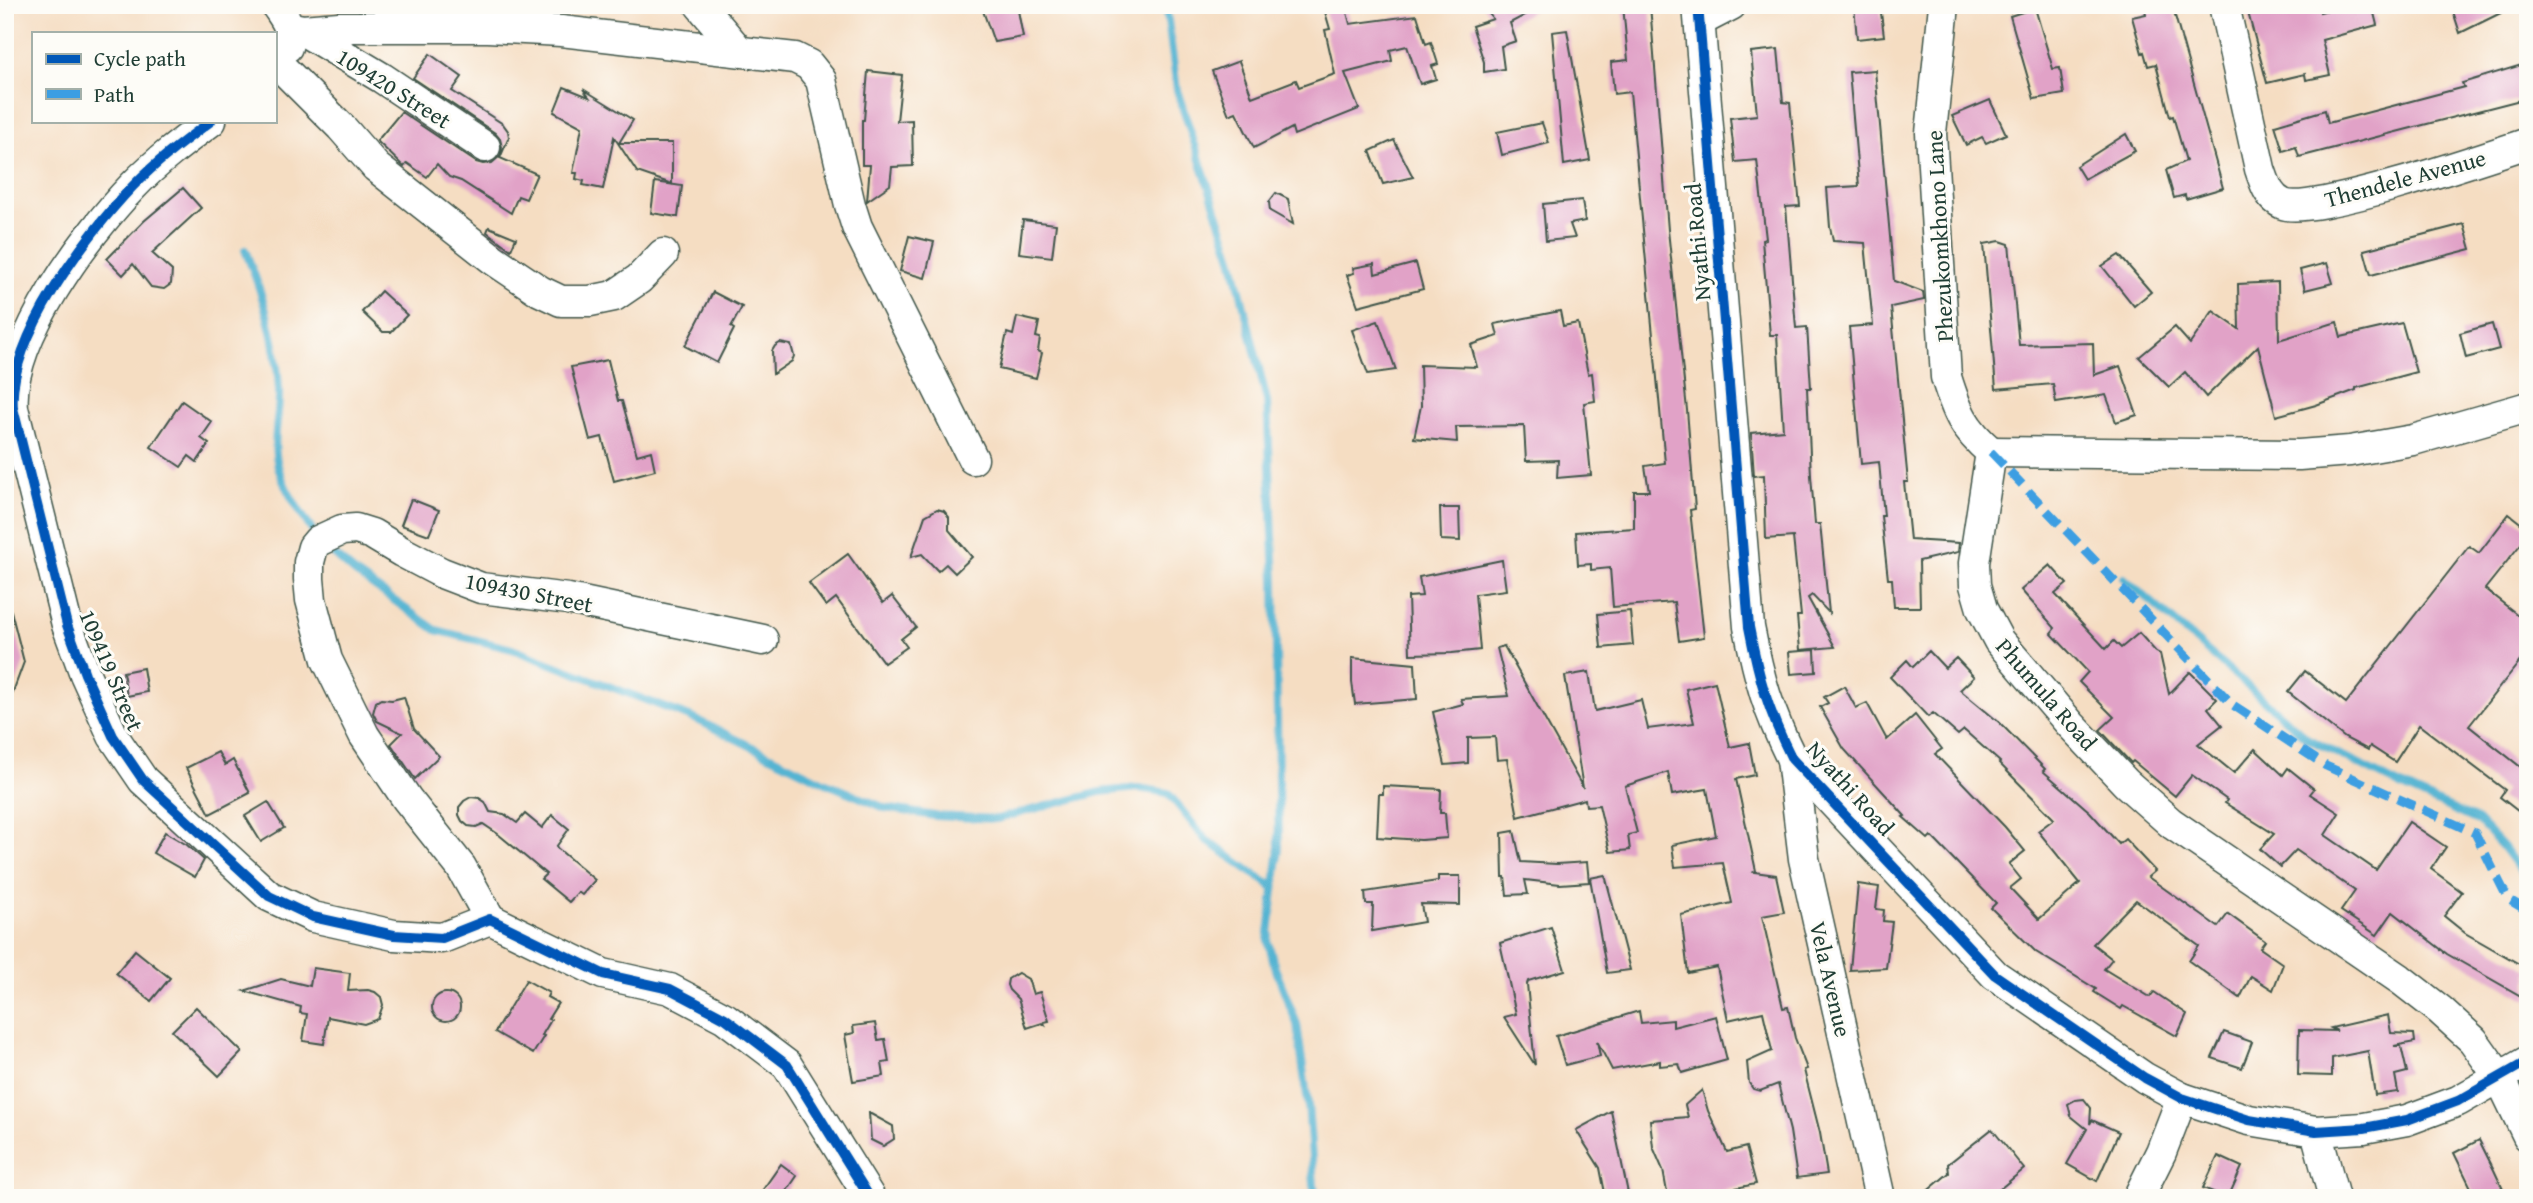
<svg xmlns="http://www.w3.org/2000/svg" width="2533" height="1203" font-family="'Gentium Book Plus',serif">
	<rect width="100%" height="100%" fill="#fdfcf7"/>
	<filter id="ink" filterUnits="userSpaceOnUse"><feTurbulence type="fractalNoise" baseFrequency=".0143" numOctaves="2"/><feDisplacementMap in="SourceGraphic" scale="14" xChannelSelector="R" yChannelSelector="G"/><feConvolveMatrix kernelMatrix="1 2 1 2 8 2 1 2 1" color-interpolation-filters="sRGB"/></filter>
	<filter id="wash" filterUnits="userSpaceOnUse"><feTurbulence type="fractalNoise" baseFrequency=".00686" numOctaves="4" result="noise"/><feDisplacementMap in="SourceGraphic" scale="28" xChannelSelector="R" yChannelSelector="G"/><feGaussianBlur stdDeviation="1.57" result="paint"/><feColorMatrix in="noise" values="0 0 0 0 0 0 0 0 0 0 0 0 0 0 0 0 0 1.4 0 .05"/><feComposite in="paint" operator="in"/></filter>
	<g filter="url(#wash)">
		<rect width="100%" height="100%" fill="#f5ddc2"/>
		<g fill="none" stroke-linecap="round" stroke-linejoin="round">
			<!-- stream -->
			<g stroke="#54b4d2" stroke-width="8">
				<polyline points="1166,5 1177,90 1233,261 1267,401 1275,581 1279,848 1268,941 1275,968 1297,1024 1308,1104 1315,1198"/>
				<path d="M 245,250 C 263,294 277,342 279,390 C 280,412 273,434 276,455 C 279,484 301,512 316,537"/>
				<polyline points="324,546 355,573 436,630 512,649 695,719 826,783 885,808 935,816 997,819 1100,792 1138,788 1168,793 1205,839 1274,888"/>
				<polyline points="2124,578 2307,738 2401,786 2478,821 2502,846 2528,881"/>
			</g>
		</g>
		<g id="blocks">
			<!-- building -->
			<g fill="#e1a2c7">
				<polygon points="981,5 1017,5 1023,37 994,42"/>
				<polygon points="1323,5 1345,5 1350,24 1417,15 1426,44 1431,42 1438,64 1432,66 1436,79 1420,84 1407,46 1390,50 1392,61 1345,73 1359,109 1294,135 1292,128 1254,148 1236,112 1229,115 1212,71 1239,61 1252,97 1296,80 1299,87 1335,74 1325,30 1330,29"/>
				<polygon points="1482,5 1544,5 1510,23 1516,41 1501,46 1504,69 1484,72 1484,62 1472,26 1493,19"/>
				<polygon points="1623,5 1650,5 1668,230 1687,410 1695,509 1690,510 1704,637 1679,641 1674,602 1613,607 1610,568 1591,570 1591,564 1578,565 1576,532 1634,528 1634,491 1649,491 1645,466 1665,463 1630,92 1614,94 1611,62 1628,60"/>
				<polygon points="1854,5 1880,5 1884,36 1857,39"/>
				<polygon points="2144,5 2172,5 2223,188 2186,199 2185,195 2174,198 2166,170 2186,161 2173,116 2170,117 2156,64 2148,66 2144,52 2142,53 2132,17 2146,14"/>
				<polygon points="2246,5 2319,5 2320,12 2348,5 2372,5 2377,25 2322,40 2330,75 2306,80 2305,74 2267,83"/>
				<polygon points="2451,5 2517,5 2460,33"/>
				<polygon points="2035,8 2053,69 2060,68 2064,94 2034,99 2010,16"/>
				<polygon points="1567,30 1590,160 1564,165 1552,32"/>
				<polygon points="1778,49 1783,102 1790,103 1800,206 1786,207 1796,328 1807,327 1811,388 1807,388 1811,476 1815,524 1820,524 1829,613 1812,595 1808,598 1835,647 1800,650 1797,616 1801,616 1793,537 1766,539 1764,475 1754,476 1751,433 1783,430 1777,335 1770,335 1762,240 1766,239 1757,160 1735,162 1730,118 1757,115 1751,52"/>
				<polygon points="430,54 462,77 452,91 503,124 508,131 509,137 500,158 537,174 526,199 518,196 511,213 461,181 449,177 437,164 427,177 407,163 404,167 377,141 401,112 476,162 483,164 492,163 500,156 502,147 500,139 495,133 413,78"/>
				<polygon points="2528,63 2528,98 2299,157 2296,147 2283,151 2275,125 2325,110 2328,123 2464,87 2462,83"/>
				<polygon points="1875,70 1894,281 1923,292 1924,300 1891,307 1908,482 1904,482 1910,540 1959,543 1958,552 1919,561 1920,607 1894,607 1892,579 1888,579 1881,516 1884,516 1879,462 1861,464 1849,327 1873,325 1865,243 1833,241 1830,227 1827,188 1859,186 1849,72"/>
				<polygon points="868,71 902,75 897,121 912,120 913,166 892,167 890,185 867,201 870,165 862,165 862,120 864,120"/>
				<polygon points="564,87 589,97 583,89 633,120 619,143 672,143 672,184 637,172 614,137 603,189 583,185 584,181 576,179 577,173 573,173 582,127 554,112"/>
				<polygon points="1990,100 2006,134 1986,143 1982,137 1966,145 1952,116"/>
				<polygon points="1542,123 1549,143 1502,155 1497,132"/>
				<polygon points="2126,134 2135,151 2084,179 2076,166"/>
				<polygon points="1394,140 1413,177 1383,184 1370,151"/>
				<polygon points="655,182 682,186 678,217 651,213"/>
				<polygon points="183,188 201,208 152,253 172,271 171,284 164,289 151,287 133,264 123,275 107,259 144,221"/>
				<polygon points="1276,193 1288,199 1293,224 1270,211 1269,202"/>
				<polygon points="1582,200 1585,221 1570,224 1575,238 1546,241 1543,204"/>
				<polygon points="1023,220 1056,224 1052,257 1019,253"/>
				<polygon points="2464,224 2471,249 2371,275 2364,250"/>
				<polygon points="489,227 516,238 511,250 487,232"/>
				<polygon points="909,236 934,242 925,278 900,271"/>
				<polygon points="2000,241 2009,244 2019,345 2093,343 2094,375 2120,366 2137,415 2116,422 2106,395 2056,403 2053,384 1996,389 1984,244"/>
				<polygon points="2119,255 2151,292 2134,306 2102,266"/>
				<polygon points="1416,263 1423,289 1358,306 1347,275 1354,273 1353,268 1374,264 1375,274"/>
				<polygon points="2327,263 2333,283 2305,290 2300,270"/>
				<polygon points="2278,282 2279,340 2337,322 2341,337 2402,323 2416,372 2356,388 2356,390 2316,405 2276,416 2258,346 2206,397 2185,372 2169,387 2139,357 2175,327 2190,344 2213,311 2239,329 2238,284"/>
				<polygon points="381,291 407,315 391,332 383,332 362,312"/>
				<polygon points="713,292 742,307 731,327 734,329 717,363 685,346"/>
				<polygon points="1560,311 1563,326 1578,323 1588,374 1592,373 1595,401 1584,403 1591,475 1557,478 1558,460 1526,461 1524,426 1456,427 1457,442 1414,438 1421,406 1420,365 1477,367 1471,345 1498,336 1495,324"/>
				<polygon points="1017,317 1039,322 1036,337 1040,338 1038,351 1042,353 1036,378 999,369 1007,333 1013,335"/>
				<polygon points="1378,321 1396,370 1368,374 1352,330"/>
				<polygon points="2492,324 2499,349 2466,358 2460,333"/>
				<polygon points="780,343 791,345 794,356 792,361 773,374 772,351 775,346"/>
				<polygon points="608,360 618,401 622,401 637,455 651,451 655,470 614,481 602,437 590,440 571,367"/>
				<polygon points="182,401 212,422 201,438 209,444 197,462 189,456 181,467 151,447"/>
				<polygon points="411,499 439,510 429,535 401,525"/>
				<polygon points="1440,508 1459,508 1460,541 1441,540"/>
				<polygon points="937,509 944,511 949,517 949,530 972,557 955,573 946,564 938,571 922,554 911,557 925,516"/>
				<polygon points="2509,514 2528,529 2528,535 2485,589 2528,623 2528,651 2469,726 2522,768 2528,761 2528,819 2500,797 2505,790 2419,725 2395,762 2370,746 2368,750 2345,738 2288,692 2305,671 2346,703 2469,546 2479,553"/>
				<polygon points="848,554 883,603 892,596 916,627 901,639 907,647 884,663 836,598 826,606 809,583"/>
				<polygon points="1502,560 1506,590 1475,594 1480,650 1452,653 1410,654 1408,597 1422,596 1419,577"/>
				<polygon points="2050,565 2067,584 2055,594 2106,649 2114,641 2121,648 2139,633 2156,652 2160,654 2169,694 2190,672 2217,699 2208,708 2222,725 2198,744 2234,773 2255,749 2283,775 2288,768 2314,789 2310,794 2339,813 2325,835 2376,870 2409,822 2446,847 2431,869 2462,892 2444,916 2465,933 2528,969 2528,1000 2447,954 2393,912 2377,935 2341,911 2355,891 2296,850 2280,867 2260,849 2274,834 2225,803 2227,800 2192,775 2175,796 2133,761 2131,763 2100,730 2114,717 2079,682 2088,672 2051,633 2055,628 2021,590"/>
				<polygon points="11,611 24,662 7,708 5,707 5,612"/>
				<polygon points="1630,611 1633,645 1601,648 1598,614"/>
				<polygon points="1504,646 1583,788 1565,676 1589,672 1595,711 1641,700 1648,729 1694,723 1686,689 1715,682 1730,747 1749,743 1755,775 1736,779 1756,871 1754,872 1776,875 1784,912 1762,916 1783,1008 1788,1007 1795,1038 1807,1069 1804,1070 1820,1133 1827,1174 1797,1178 1790,1131 1778,1084 1760,1091 1753,1089 1749,1083 1747,1062 1772,1051 1763,1012 1728,1020 1717,967 1688,973 1681,915 1732,903 1723,863 1675,867 1672,845 1716,836 1707,789 1672,795 1668,772 1625,786 1637,833 1628,835 1630,850 1610,852 1599,805 1586,806 1585,799 1518,817 1507,759 1497,760 1495,737 1468,738 1468,763 1445,765 1433,712 1463,704 1461,699 1509,696 1497,648"/>
				<polygon points="1815,650 1816,672 1791,674 1789,652"/>
				<polygon points="1929,651 1945,668 1956,658 1974,677 1960,690 2000,723 2045,769 2043,771 2090,812 2119,844 2125,839 2155,871 2148,877 2218,927 2228,914 2265,941 2260,948 2283,964 2273,990 2251,976 2240,998 2189,961 2199,946 2136,900 2093,944 2112,959 2104,969 2150,997 2154,992 2187,1014 2177,1036 2123,1006 2121,1009 2094,992 2096,989 2036,952 1991,908 1996,903 1931,836 1928,839 1903,817 1905,816 1844,749 1820,707 1828,703 1824,697 1844,686 1856,708 1867,703 1887,740 1915,715 1942,749 1935,754 2005,827 2025,851 2009,864 2021,879 2010,888 2039,919 2080,883 2038,831 2054,819 1999,763 2000,762 1964,730 1958,735 1933,713 1928,717 1890,677 1907,660 1913,667"/>
				<polygon points="1352,658 1415,664 1417,699 1355,704 1352,682"/>
				<polygon points="143,668 147,692 127,696 123,672"/>
				<polygon points="404,697 414,729 439,756 415,779 391,744 402,733 377,721 373,713 376,702 381,699 392,700"/>
				<polygon points="218,752 225,765 233,760 250,793 210,814 186,768"/>
				<polygon points="1383,786 1441,789 1440,813 1445,813 1447,838 1421,840 1377,837 1379,794 1383,794"/>
				<polygon points="471,797 479,798 485,802 490,812 504,814 517,823 525,814 542,828 552,815 569,829 556,847 595,880 582,895 578,892 569,902 541,879 546,874 498,834 483,824 476,827 468,826 462,821 459,815 459,807 464,801"/>
				<polygon points="268,802 284,828 261,842 245,816"/>
				<polygon points="1514,831 1521,862 1557,864 1587,862 1589,882 1560,884 1525,880 1528,894 1507,895 1505,877 1503,877 1502,833"/>
				<polygon points="165,832 187,845 204,860 195,877 153,853"/>
				<polygon points="1605,875 1630,970 1607,973 1590,878"/>
				<polygon points="1438,876 1460,876 1460,905 1421,904 1424,922 1372,931 1373,904 1366,904 1365,892 1438,881"/>
				<polygon points="1858,884 1879,887 1876,909 1884,910 1883,921 1892,922 1886,968 1850,970"/>
				<polygon points="1551,927 1565,970 1528,981 1527,984 1535,1065 1504,1017 1516,1014 1500,943"/>
				<polygon points="135,950 170,978 151,1001 116,973"/>
				<polygon points="313,968 350,973 348,991 368,990 375,992 381,997 383,1005 378,1019 364,1024 328,1017 324,1044 303,1041 307,1014 300,1013 301,1007 244,991 281,979 310,986"/>
				<polygon points="1018,973 1028,979 1033,994 1040,992 1049,1021 1044,1022 1045,1025 1042,1023 1027,1028 1018,999 1009,990 1007,985 1008,979"/>
				<polygon points="526,980 549,993 547,997 558,1003 548,1019 551,1020 542,1035 544,1036 533,1054 495,1032"/>
				<circle cx="446" cy="1007" r="14"/>
				<polygon points="196,1007 242,1052 219,1076 172,1031"/>
				<polygon points="1639,1011 1641,1023 1673,1020 1673,1027 1716,1016 1727,1060 1682,1073 1679,1064 1660,1066 1660,1061 1612,1070 1597,1041 1600,1056 1565,1065 1556,1036"/>
				<polygon points="2388,1015 2391,1033 2414,1034 2415,1042 2394,1046 2401,1046 2407,1072 2395,1075 2398,1092 2375,1095 2368,1051 2332,1058 2332,1076 2298,1075 2299,1030 2337,1031 2331,1028"/>
				<polygon points="875,1023 878,1040 885,1039 889,1062 882,1063 884,1076 853,1081 845,1035 854,1033 853,1026"/>
				<polygon points="2224,1032 2252,1042 2242,1068 2212,1058"/>
				<polygon points="1702,1090 1708,1111 1727,1152 1746,1147 1756,1184 1685,1198 1668,1198 1663,1170 1653,1147 1650,1120 1688,1117 1685,1105"/>
				<polygon points="2084,1099 2091,1108 2090,1124 2092,1120 2119,1132 2097,1181 2067,1164 2087,1129 2071,1116 2068,1104 2075,1100"/>
				<polygon points="1611,1111 1629,1198 1606,1198 1600,1168 1576,1130"/>
				<polygon points="869,1113 893,1126 894,1139 883,1146 871,1140"/>
				<polygon points="1992,1129 2024,1169 1989,1198 1919,1198 1949,1173 1948,1164"/>
				<polygon points="2479,1140 2494,1170 2507,1198 2476,1198 2454,1153"/>
				<polygon points="2218,1156 2242,1167 2228,1198 2203,1188"/>
				<polygon points="781,1164 797,1176 782,1198 757,1198"/>
			</g>
		</g>
	</g>
	<g filter="url(#ink)">
		<use href="#blocks" fill-opacity="0" stroke="#3f5549" stroke-width="2"/>
		<g fill="none" stroke-linecap="round" stroke-linejoin="round">
			<defs>
				<g id="street">
					<path d="M 276,5 C 287,22 293,26 287,47"/>
					<polyline points="700,5 739,51"/>
					<path d="M 1698,5 L 1749,627 C 1759,679 1768,711 1792,759 L 1995,975 L 2145,1078 L 2182,1098 L 2249,1120 L 2316,1131 L 2364,1128 L 2407,1120 L 2458,1101 L 2528,1061"/>
					<path d="M 1944,5 L 1931,133 L 1946,377 C 1957,412 1963,428 1991,452"/>
					<path d="M 2224,5 L 2260,169 C 2265,183 2268,197 2283,204 C 2313,216 2489,156 2528,143"/>
					<polyline points="1700,21 1731,5"/>
					<polyline points="290,27 302,30 339,27 488,27 561,31 795,58 809,65 821,80 850,205 857,227 973,459"/>
					<polyline points="302,30 382,78 485,147"/>
					<polyline points="276,62 341,127 376,167 494,260 540,291 561,301 590,301 614,296 639,279 663,254"/>
					<path d="M 211,121 C 184,141 156,162 133,186 C 87,234 7,340 13,408 L 67,625 L 85,674 L 113,736 L 143,780 L 269,896 L 313,917 L 394,935 L 442,938 L 490,919 L 603,974 L 670,989 L 725,1018 L 787,1065 L 870,1198"/>
					<polyline points="1991,452 1974,563 1975,585 1982,609 1999,641 2071,725 2126,783 2171,823 2400,979 2440,1010 2473,1040 2500,1078 2528,1136"/>
					<polyline points="1991,452 2299,455 2350,451 2413,440 2528,407"/>
					<polyline points="1792,759 1804,859 1880,1198"/>
					<polyline points="490,919 461,867 407,799 364,735 327,660 311,600 309,579 309,562 313,547 318,541 342,530 356,529 372,534 402,552 442,573 481,588 568,599 763,640"/>
					<polyline points="2316,1131 2334,1198"/>
					<polyline points="2138,1198 2161,1152 2182,1098"/>
				</g>
			</defs>
			<!-- street casing -->
			<use href="#street" stroke="#3f5549" stroke-width="33"/>
			<!-- street -->
			<use href="#street" stroke="#fff" stroke-width="30"/>
			<!-- quiet -->
			<polyline stroke="#3c9ee2" stroke-width="9" stroke-dasharray="18 9" stroke-linecap="butt" points="1991,452 2233,705 2326,766 2475,833 2508,899 2528,911"/>
			<defs>
				<g id="cycleway">
					<path d="M 1698,5 L 1749,627 C 1759,679 1768,711 1792,759 L 1995,975 L 2145,1078 L 2182,1098 L 2249,1120 L 2316,1131 L 2364,1128 L 2407,1120 L 2458,1101 L 2528,1061"/>
					<path d="M 211,121 C 184,141 156,162 133,186 C 87,234 7,340 13,408 L 67,625 L 85,674 L 113,736 L 143,780 L 269,896 L 313,917 L 394,935 L 442,938 L 490,919 L 603,974 L 670,989 L 725,1018 L 787,1065 L 870,1198"/>
				</g>
			</defs>
			<!-- cycleway casing -->
			<use href="#cycleway" stroke="#fdfcf7" stroke-width="15"/>
			<!-- cycleway -->
			<use href="#cycleway" stroke="#0057b8" stroke-width="10"/>
		</g>
	</g>
	<g text-anchor="middle" dominant-baseline="central" stroke-width="6" stroke-linejoin="round" paint-order="stroke">
		<!-- street labels -->
		<g font-size="23" fill="#1f3d34" stroke="#fdfcf7">
			<text transform="translate(394 88) rotate(32)">109420 Street</text>
			<text transform="translate(2405 178) rotate(-15)">Thendele Avenue</text>
			<text transform="translate(1939 236) rotate(-93)">Phezukomkhono Lane</text>
			<text transform="translate(1697 242) rotate(-95)">Nyathi Road</text>
			<text transform="translate(529 592) rotate(11)">109430 Street</text>
			<text transform="translate(112 670) rotate(67)">109419 Street</text>
			<text transform="translate(2047 694) rotate(49)">Phumula Road</text>
			<text transform="translate(1851 788) rotate(48)">Nyathi Road</text>
			<text transform="translate(1831 979) rotate(77)">Vela Avenue</text>
		</g>
	</g>
	<!-- margin -->
	<rect width="2533" height="1203" fill="none" stroke="#fdfcf7" stroke-width="28"/>
	<!-- legend -->
	<rect x="32" y="32" width="245" height="91" fill="#fdfcf7" stroke="#a4b0a9" stroke-width="2"/>
	<rect x="46" y="54" width="35" height="10" fill="#0057b8" stroke="#a4b0a9" stroke-width="2"/>
	<text x="94" y="66" font-size="21" fill="#1f3d34">Cycle path</text>
	<rect x="46" y="89" width="35" height="10" fill="#3c9ee2" stroke="#a4b0a9" stroke-width="2"/>
	<text x="94" y="102" font-size="21" fill="#1f3d34">Path</text>
</svg>
